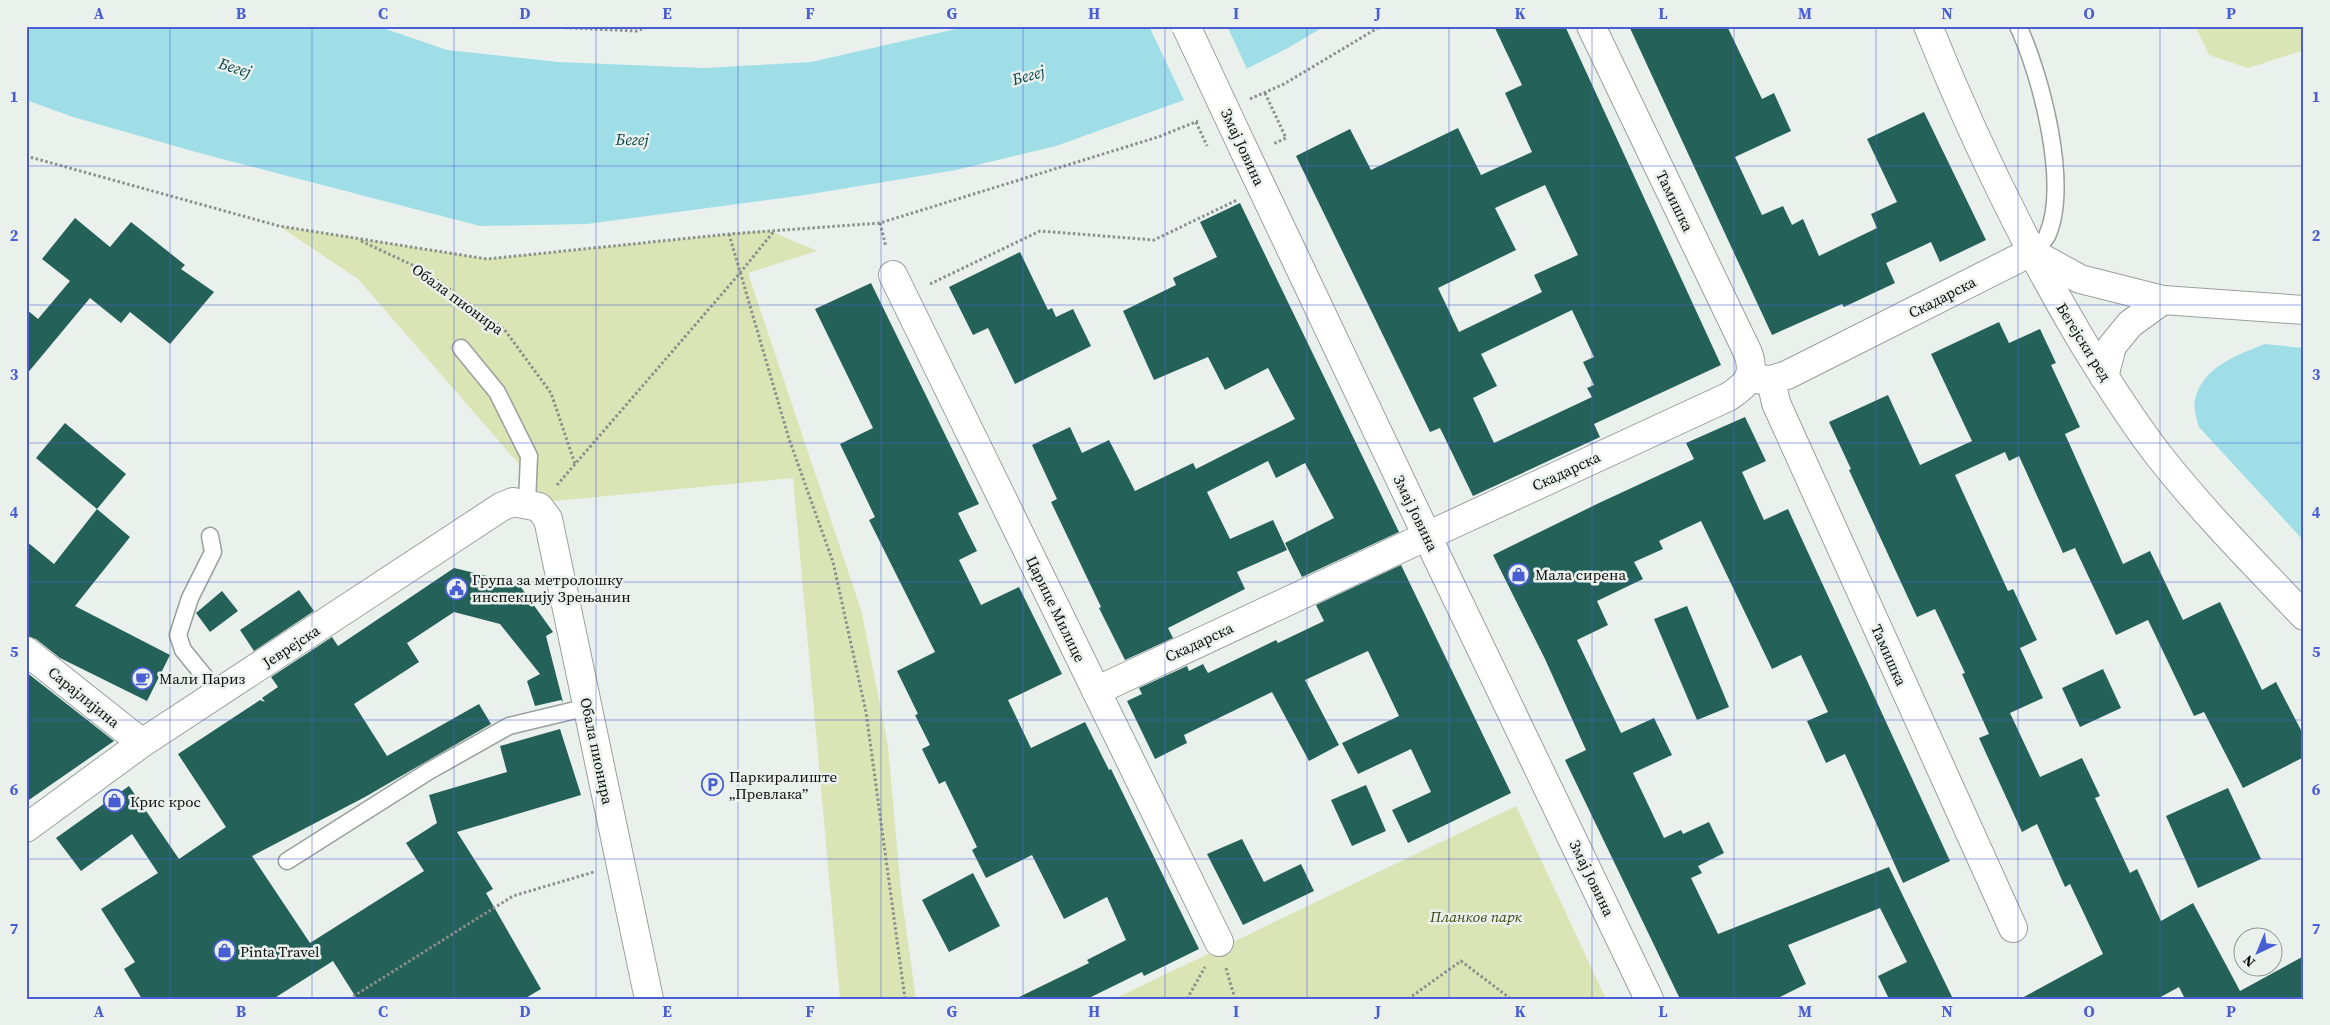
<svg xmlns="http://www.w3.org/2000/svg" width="2330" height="1025" font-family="'Source Serif 4',serif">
	<rect width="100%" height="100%" fill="#eaf1ed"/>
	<!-- green -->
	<g fill="#dae4b4">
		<polygon points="2195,26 2304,26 2304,50 2248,68 2209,55"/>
		<polygon points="279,226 487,259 768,230 817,251 748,273 862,613 888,746 901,892 916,999 840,999 793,478 545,502 518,463 358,279"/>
		<polygon points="1516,806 1606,999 1114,999"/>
	</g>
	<!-- water -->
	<g fill="#9fdee6">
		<polygon points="26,26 377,26 447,50 558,62 704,68 811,62 969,26 1325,26 1288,48 1187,99 1056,146 956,170 805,195 587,224 480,226 203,154 73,117 26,100"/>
		<path d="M 2265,344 L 2304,348 L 2304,541 L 2199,427 C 2197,419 2193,409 2195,400 C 2202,367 2237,355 2265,344 Z"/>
	</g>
	<!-- pier -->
	<polygon fill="#eaf1ed" points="1149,26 1227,26 1248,71 1185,102"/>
	<!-- building -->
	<g fill="#246159" fill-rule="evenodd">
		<path d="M 1494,26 L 1565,26 L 1721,365 L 1594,424 L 1600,437 L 1473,496 L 1440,428 L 1430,432 L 1296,156 L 1350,129 L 1371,170 L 1458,128 L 1481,175 L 1532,152 L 1505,93 L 1522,85 ZM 1545,185 L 1578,255 L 1534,275 L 1542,292 L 1459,332 L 1438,288 L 1516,250 L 1495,208 ZM 1572,310 L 1594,357 L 1583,362 L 1594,385 L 1587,388 L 1592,397 L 1494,443 L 1473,398 L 1497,386 L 1481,354 Z"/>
		<polygon points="1629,26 1727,26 1762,99 1774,93 1791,131 1735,157 1762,215 1783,206 1792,225 1803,219 1819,256 1877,228 1871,214 1897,202 1867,139 1924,112 1986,240 1940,262 1931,242 1886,263 1895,283 1844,307 1842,304 1772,335"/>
		<polygon points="1240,203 1399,532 1302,577 1285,543 1334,518 1305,463 1276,478 1268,461 1207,492 1230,539 1273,520 1287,550 1237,572 1245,589 1168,628 1173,638 1125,660 1099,608 1101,607 1051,502 1057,499 1032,445 1070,427 1082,453 1109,440 1135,491 1193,463 1196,469 1295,419 1268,368 1225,390 1208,357 1154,380 1123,311 1176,285 1173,278 1217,257 1200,222"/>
		<polygon points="75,218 110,247 131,222 185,265 181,269 214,292 170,344 130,312 121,323 90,298 26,375 26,309 38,319 70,281 42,259"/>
		<polygon points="1020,252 1048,310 1052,308 1056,317 1073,309 1091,346 1015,384 988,328 973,335 949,287"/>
		<polygon points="871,283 979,504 958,513 977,551 959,560 981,605 1019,587 1062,674 1008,700 1031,748 1085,722 1109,770 1111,769 1199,949 1144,976 1142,972 1087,999 1015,999 1089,963 1087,960 1126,940 1107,897 1064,919 1032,855 986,878 972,850 977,847 945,781 939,784 922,749 930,745 915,715 918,714 897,671 935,652 869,520 875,517 840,444 873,428 815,309"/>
		<polygon points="1999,322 2009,343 2040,329 2056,363 2051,365 2080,427 2065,434 2123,564 2150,551 2183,620 2220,602 2262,690 2276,682 2304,736 2304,757 2243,788 2204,712 2194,716 2148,620 2116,635 2075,548 2063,553 2019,456 2009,461 2005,452 1955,475 2008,591 2013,589 2037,640 2020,648 2043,698 2010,713 2040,777 2082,758 2100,796 2095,798 2130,873 2137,869 2161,921 2193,903 2240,991 2304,956 2304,999 2185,999 2179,987 2157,999 2020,999 2103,954 2070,884 2065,887 2037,824 2022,832 1979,738 1989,734 1962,674 1965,673 1935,609 1917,617 1849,470 1851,469 1829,422 1888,395 1920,465 1972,441 1931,354"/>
		<polygon points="1745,417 1766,461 1742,472 1764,520 1788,509 1950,861 1903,883 1845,754 1826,763 1807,721 1828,712 1801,655 1772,669 1701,521 1659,541 1663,549 1634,562 1643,579 1597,601 1608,625 1577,640 1621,733 1654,718 1672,755 1633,773 1664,838 1681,830 1683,834 1709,822 1724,853 1698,866 1702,873 1691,878 1718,934 1889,867 1953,999 1889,999 1878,976 1907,962 1880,908 1788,945 1806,984 1776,999 1680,999 1565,760 1586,750 1545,659 1493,555 1599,503 1694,459 1686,443"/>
		<polygon points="65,423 126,474 97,509 36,458"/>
		<polygon points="97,509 130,537 75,606 170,655 147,701 60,658 36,639 26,636 26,541 54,564"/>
		<polygon points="1401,565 1511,793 1408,843 1392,810 1431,792 1411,749 1358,774 1342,743 1399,716 1368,651 1305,680 1339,745 1309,761 1272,692 1184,735 1187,743 1155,759 1127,701 1142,694 1139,688 1187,666 1189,671 1203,664 1208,673 1276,640 1278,643 1324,621 1316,605"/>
		<polygon points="454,568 518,583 553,632 546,636 563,702 561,700 535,706 527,681 540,674 500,624 454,612 407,643 419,662 354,704 387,756 479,704 491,724 365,797 252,856 310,943 424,871 406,843 437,823 429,795 507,772 500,746 560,729 581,795 457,832 493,889 486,893 541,989 524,999 357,999 333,961 273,999 142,999 124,969 135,962 101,909 158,873 132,834 81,871 56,838 129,786 179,859 226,827 178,754 260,700 265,702 262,698 278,687 271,677 332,637 338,646"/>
		<polygon points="299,590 314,611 254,651 240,630"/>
		<polygon points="222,591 238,611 210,632 196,613"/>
		<polygon points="1687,606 1729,707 1697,720 1654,619"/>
		<polygon points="2103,669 2121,708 2080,727 2062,688"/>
		<polygon points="26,672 114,741 26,802"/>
		<polygon points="1366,785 1386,831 1352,846 1331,800"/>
		<polygon points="2228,788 2261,859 2198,888 2166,816"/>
		<polygon points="1242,839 1264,882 1301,864 1314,891 1243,925 1207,854"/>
		<polygon points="973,873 1000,926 949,952 922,900"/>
	</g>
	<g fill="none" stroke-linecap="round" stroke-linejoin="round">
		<defs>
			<g id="lane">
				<path d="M 2018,26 C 2041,75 2070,185 2047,236 C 2044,242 2036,247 2031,252"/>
				<polyline points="461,348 497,392 529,456 527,503"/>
				<polyline points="210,536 213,552 190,598 178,635 183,650 218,693"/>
				<polyline points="287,861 429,771 509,726 588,707"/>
			</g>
			<g id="street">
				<path d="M 1928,26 C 1972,135 2022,240 2082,341 C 2106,380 2131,420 2160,457 C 2204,513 2255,564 2304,616"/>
				<polyline points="893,275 1219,942"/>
				<polyline points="2104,377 2112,346 2130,324 2163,300"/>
				<polyline points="1753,379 1771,380 1787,375 2031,252 2080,279 2163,300 2304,310"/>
				<polyline points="1771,380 1776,403 2013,928"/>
				<polyline points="26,651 142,743"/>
				<polyline points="1096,691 1427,536"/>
				<polyline points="26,828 142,743 501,507 513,502 539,507 548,519 649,999"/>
			</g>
			<g id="secondary">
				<polyline points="1244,150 1427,536 1649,999"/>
				<path d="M 1427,536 L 1728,397 C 1747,385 1756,376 1748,353 L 1591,26"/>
			</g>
		</defs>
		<!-- lane casing -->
		<use href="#lane" stroke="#999f9c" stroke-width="19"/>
		<!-- street casing -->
		<use href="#street" stroke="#999f9c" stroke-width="30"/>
		<!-- secondary casing -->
		<use href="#secondary" stroke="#999f9c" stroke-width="30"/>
		<!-- path -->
		<g stroke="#8b908c" stroke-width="3" stroke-dasharray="2.5 2.5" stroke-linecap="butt">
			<polyline points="530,26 636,31 651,26"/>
			<polyline points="1265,93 1286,138 1273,144"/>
			<polyline points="1250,99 1284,84 1381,26"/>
			<polyline points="1196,122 1207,146"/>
			<polyline points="26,156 279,226 487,259 729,234 880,223 1158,137 1198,121"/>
			<polyline points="880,223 886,247"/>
			<polyline points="729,234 789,439 833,562 866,712 905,999"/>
			<polyline points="361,241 423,270 504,329 551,393 575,464"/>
			<polyline points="930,284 1040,231 1154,240 1237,200"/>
			<polyline points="557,485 740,273 774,231"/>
			<polyline points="1226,968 1235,999"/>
			<polyline points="349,999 513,896 594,872"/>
			<polyline points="1187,999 1205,967"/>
			<polyline points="1408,999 1461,961 1511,999"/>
		</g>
		<!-- lane -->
		<use href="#lane" stroke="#fff" stroke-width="16"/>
		<!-- street -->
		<use href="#street" stroke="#fff" stroke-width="28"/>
		<!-- secondary -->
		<use href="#secondary" stroke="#fff" stroke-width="28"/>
		<defs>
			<polyline id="secondary-bridge" points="1186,26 1244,150"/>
		</defs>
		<!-- secondary-bridge casing -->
		<use href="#secondary-bridge" stroke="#999f9c" stroke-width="30" stroke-linecap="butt"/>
		<!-- secondary-bridge -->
		<use href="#secondary-bridge" stroke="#fff" stroke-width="28"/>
	</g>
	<!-- grid -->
	<path fill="none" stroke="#4a5ed3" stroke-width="1" stroke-opacity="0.55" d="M 170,26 L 170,999M 312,26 L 312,999M 454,26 L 454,999M 596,26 L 596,999M 738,26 L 738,999M 881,26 L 881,999M 1023,26 L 1023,999M 1165,26 L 1165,999M 1307,26 L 1307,999M 1449,26 L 1449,999M 1592,26 L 1592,999M 1734,26 L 1734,999M 1876,26 L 1876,999M 2018,26 L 2018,999M 2160,26 L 2160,999M 26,166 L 2304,166M 26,305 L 2304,305M 26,443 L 2304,443M 26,582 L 2304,582M 26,720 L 2304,720M 26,859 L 2304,859"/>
	<!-- icons -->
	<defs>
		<symbol id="shop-ring" viewBox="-11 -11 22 22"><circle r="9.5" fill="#eaf1ed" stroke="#4a5ed3" stroke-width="1.5"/><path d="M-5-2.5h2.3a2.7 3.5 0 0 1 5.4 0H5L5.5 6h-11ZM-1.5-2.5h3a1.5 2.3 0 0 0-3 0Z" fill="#4a5ed3"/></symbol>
		<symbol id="civic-ring" viewBox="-11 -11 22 22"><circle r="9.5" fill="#eaf1ed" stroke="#4a5ed3" stroke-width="1.5"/><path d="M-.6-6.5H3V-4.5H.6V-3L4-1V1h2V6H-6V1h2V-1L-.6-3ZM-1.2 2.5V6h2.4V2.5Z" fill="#4a5ed3"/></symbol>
		<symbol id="cafe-ring" viewBox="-11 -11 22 22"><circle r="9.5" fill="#eaf1ed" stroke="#4a5ed3" stroke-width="1.5"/><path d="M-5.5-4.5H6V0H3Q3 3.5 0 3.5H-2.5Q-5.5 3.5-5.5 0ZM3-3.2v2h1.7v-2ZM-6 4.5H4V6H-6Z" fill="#4a5ed3"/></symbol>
		<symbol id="parking-ring" viewBox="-11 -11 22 22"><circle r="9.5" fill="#eaf1ed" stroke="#4a5ed3" stroke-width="1.5"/><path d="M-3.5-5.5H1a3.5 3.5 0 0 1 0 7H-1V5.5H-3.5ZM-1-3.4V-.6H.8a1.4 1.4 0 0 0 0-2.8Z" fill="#4a5ed3"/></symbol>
	</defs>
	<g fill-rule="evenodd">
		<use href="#shop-ring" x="1506" y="562" width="25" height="25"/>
		<use href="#civic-ring" x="444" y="576" width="25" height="25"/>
		<use href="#cafe-ring" x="130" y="666" width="25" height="25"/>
		<use href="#parking-ring" x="700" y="772" width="25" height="25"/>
		<use href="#shop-ring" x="102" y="788" width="25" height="25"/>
		<use href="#shop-ring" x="212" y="938" width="25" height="25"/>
	</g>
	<g text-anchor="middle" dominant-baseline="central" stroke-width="5" stroke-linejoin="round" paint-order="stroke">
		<!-- street labels -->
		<g font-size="15" fill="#0c0e0c" stroke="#eaf1ed">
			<text transform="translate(1243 147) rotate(65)">Змај Јовина</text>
			<text transform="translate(1675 201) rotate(64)">Тамишка</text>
			<text transform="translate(1942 297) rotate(-27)">Скадарска</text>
			<text transform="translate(458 299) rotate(36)">Обала пионира</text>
			<text transform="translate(2084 342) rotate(58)">Бегејски ред</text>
			<text transform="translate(1566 471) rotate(-25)">Скадарска</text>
			<text transform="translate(1416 513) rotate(64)">Змај Јовина</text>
			<text transform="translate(1056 609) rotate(64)">Царице Милице</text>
			<text transform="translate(1199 642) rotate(-25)">Скадарска</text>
			<text transform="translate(291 646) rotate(-33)">Јеврејска</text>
			<text transform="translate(1889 655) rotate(66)">Тамишка</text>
			<text transform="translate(84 697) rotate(39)">Сарајлијина</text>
			<text transform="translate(597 751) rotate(78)">Обала пионира</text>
			<text transform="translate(1592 878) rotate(64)">Змај Јовина</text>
		</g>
		<!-- poi labels -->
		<g font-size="15" fill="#0c0e0c" stroke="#eaf1ed" text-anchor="start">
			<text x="1535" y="574">Мала сирена</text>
			<text x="472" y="579">Група за метролошку<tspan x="472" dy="17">инспекцију Зрењанин</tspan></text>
			<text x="159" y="678">Мали Париз</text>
			<text x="729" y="776">Паркиралиште<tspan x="729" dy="17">„Превлака”</tspan></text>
			<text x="130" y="801">Крис крос</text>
			<text x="240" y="951">Pinta Travel</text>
		</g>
		<!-- park labels -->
		<g font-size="15" font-style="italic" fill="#3c430c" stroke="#eaf1ed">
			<text x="1476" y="916">Планков парк</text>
		</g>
		<!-- water labels -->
		<g font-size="16" font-style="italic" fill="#054248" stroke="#eaf1ed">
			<text transform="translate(235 67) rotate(17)">Бегеј</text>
			<text transform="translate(1028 75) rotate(-16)">Бегеј</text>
			<text transform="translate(632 139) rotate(1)">Бегеј</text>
		</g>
	</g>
	<!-- border -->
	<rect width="2330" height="1025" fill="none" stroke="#eaf1ed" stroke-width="55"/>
	<!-- north arrow -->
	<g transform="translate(2258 952) rotate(224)"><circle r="24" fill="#eaf1ed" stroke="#919693"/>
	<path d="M0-4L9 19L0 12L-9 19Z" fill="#4a5ed3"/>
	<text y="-8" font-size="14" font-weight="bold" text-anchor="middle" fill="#0c0e0c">N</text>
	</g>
	<rect x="28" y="28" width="2274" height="970" fill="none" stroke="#4a5ed3" stroke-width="2"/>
	<g font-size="16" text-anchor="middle" font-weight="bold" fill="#4a5ed3">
		<text x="99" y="19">A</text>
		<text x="241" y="19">B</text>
		<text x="383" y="19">C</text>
		<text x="525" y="19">D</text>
		<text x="667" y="19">E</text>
		<text x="810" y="19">F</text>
		<text x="952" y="19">G</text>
		<text x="1094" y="19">H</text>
		<text x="1236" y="19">I</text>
		<text x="1378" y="19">J</text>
		<text x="1520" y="19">K</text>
		<text x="1663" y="19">L</text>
		<text x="1805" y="19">M</text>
		<text x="1947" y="19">N</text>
		<text x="2089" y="19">O</text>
		<text x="2231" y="19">P</text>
		<text x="14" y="102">1</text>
		<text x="2316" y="102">1</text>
		<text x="14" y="241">2</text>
		<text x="2316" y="241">2</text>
		<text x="14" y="380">3</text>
		<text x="2316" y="380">3</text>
		<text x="14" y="518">4</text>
		<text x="2316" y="518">4</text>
		<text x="14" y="657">5</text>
		<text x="2316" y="657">5</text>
		<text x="14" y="795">6</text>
		<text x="2316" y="795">6</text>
		<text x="14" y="934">7</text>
		<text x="2316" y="934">7</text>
		<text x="99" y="1017">A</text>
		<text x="241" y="1017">B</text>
		<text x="383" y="1017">C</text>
		<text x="525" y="1017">D</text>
		<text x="667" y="1017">E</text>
		<text x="810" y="1017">F</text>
		<text x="952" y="1017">G</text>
		<text x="1094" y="1017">H</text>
		<text x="1236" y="1017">I</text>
		<text x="1378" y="1017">J</text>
		<text x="1520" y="1017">K</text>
		<text x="1663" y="1017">L</text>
		<text x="1805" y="1017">M</text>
		<text x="1947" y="1017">N</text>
		<text x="2089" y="1017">O</text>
		<text x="2231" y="1017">P</text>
	</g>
</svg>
